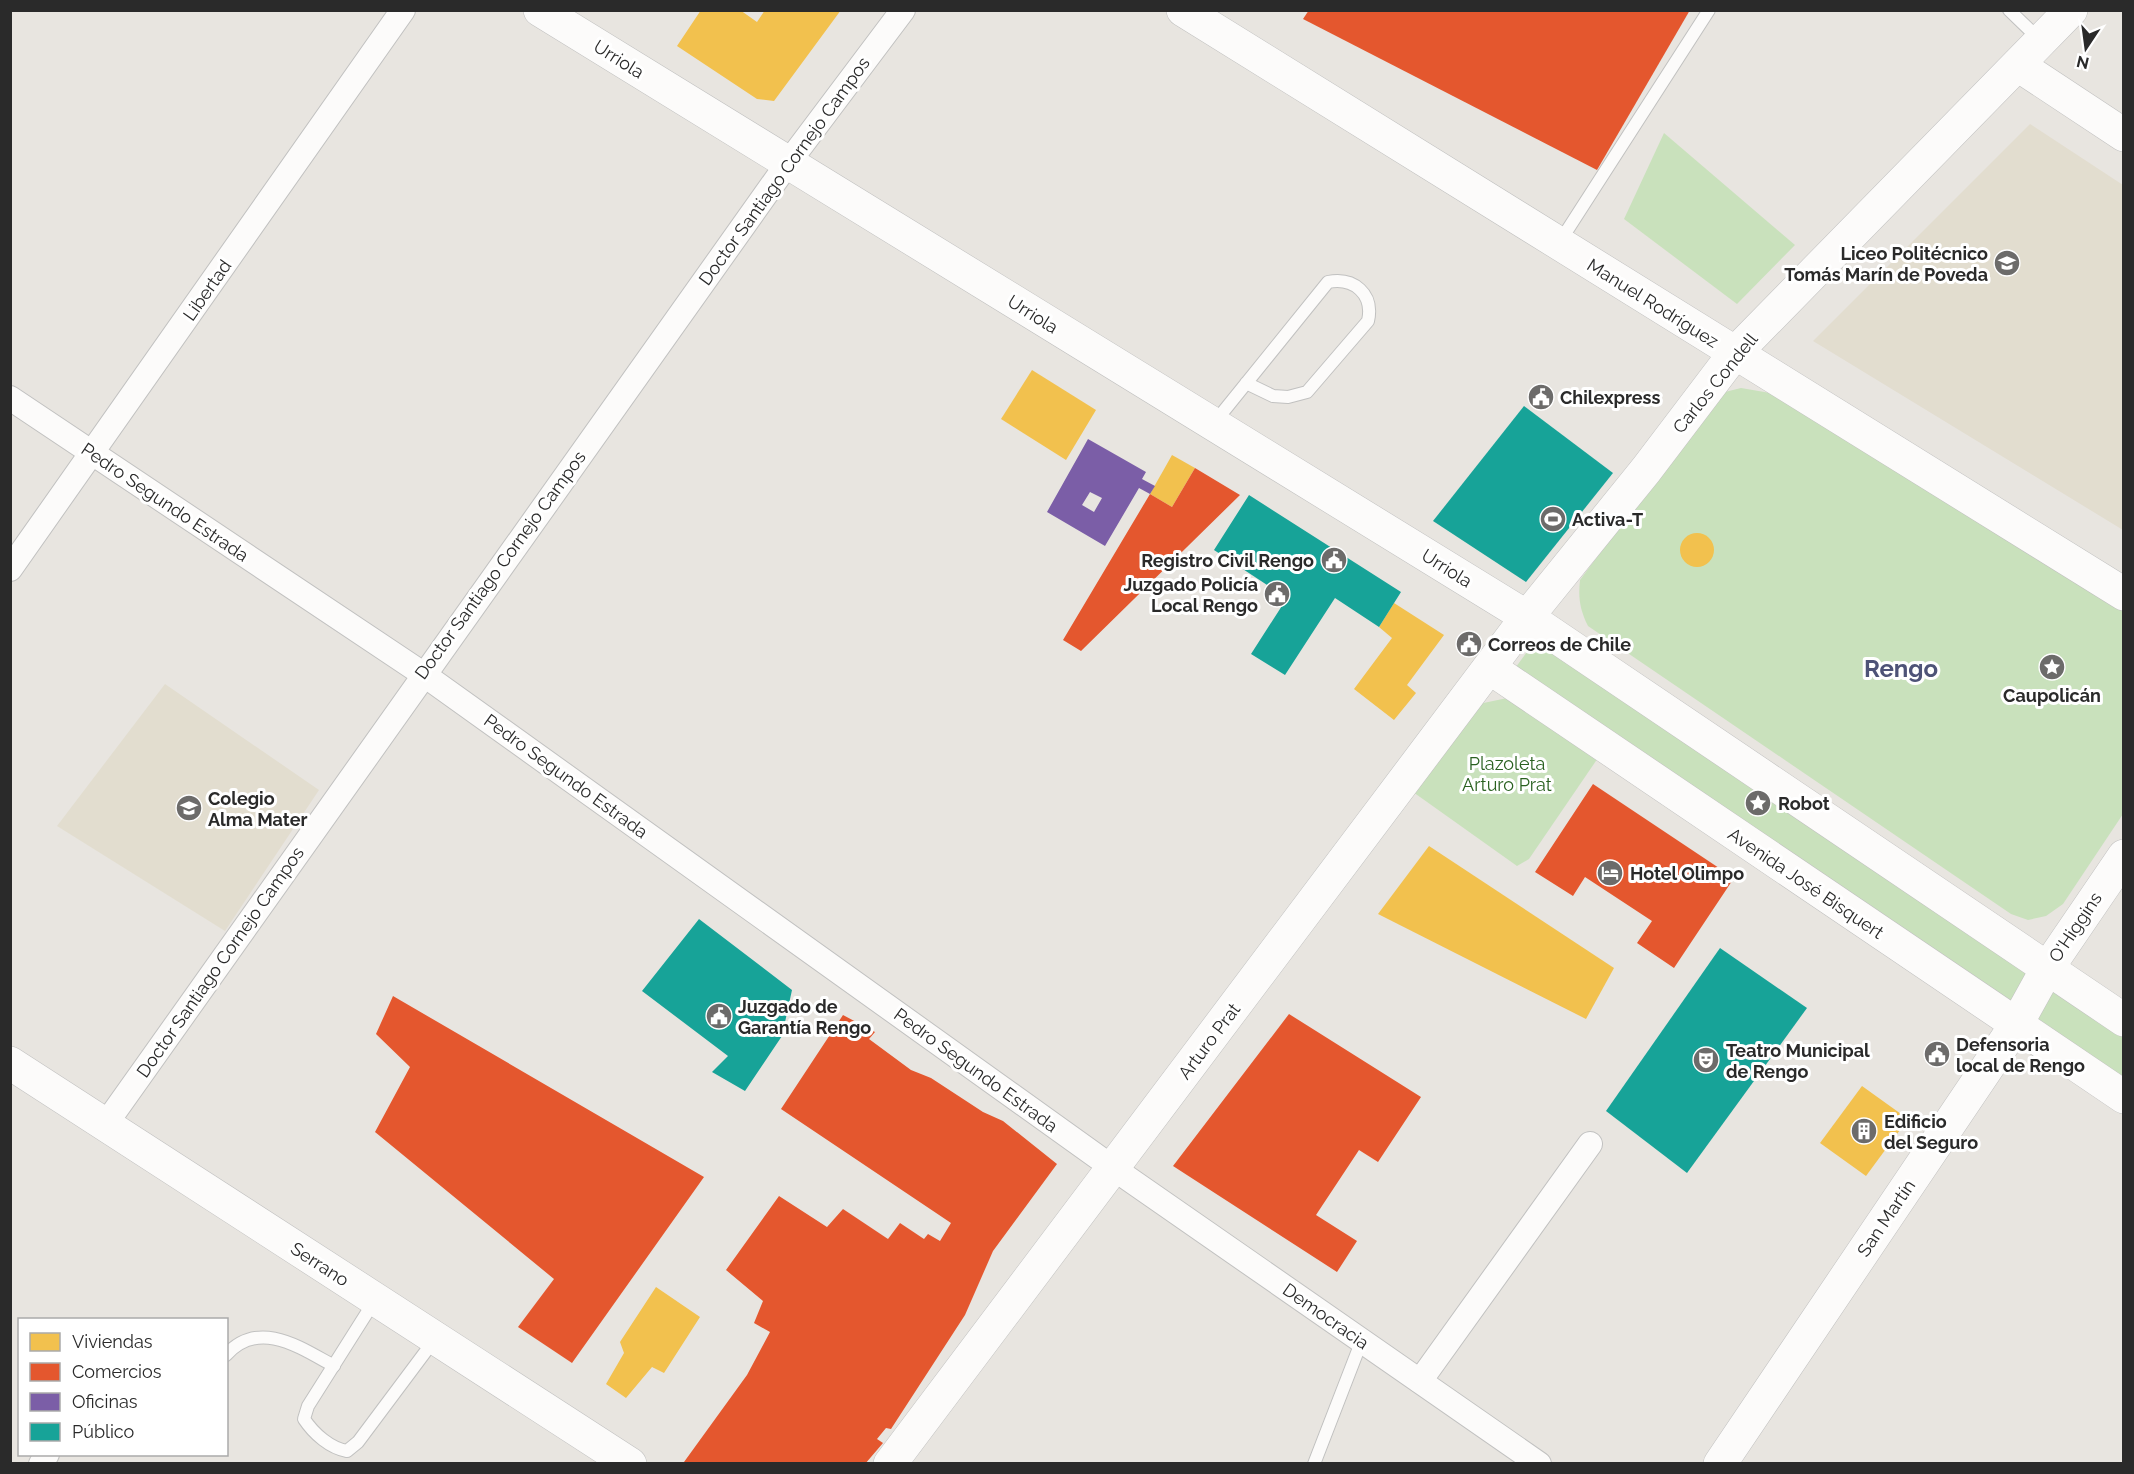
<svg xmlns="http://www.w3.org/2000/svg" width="2134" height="1474" font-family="Raleway,sans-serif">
	<rect width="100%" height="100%" fill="#e8e5e0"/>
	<!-- education -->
	<g fill="#e2ddcf">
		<polygon points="2030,124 2123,185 2123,530 1813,341"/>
		<polygon points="165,684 319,790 225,931 57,826"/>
	</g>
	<!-- green -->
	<g fill="#c9e1bc">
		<polygon points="1664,133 1795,245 1737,304 1624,219"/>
		<path d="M 1741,388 L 1776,394 L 2123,607 L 2123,814 L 2063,904 L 2046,916 L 2028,920 L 2011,914 L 1588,626 C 1580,610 1578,598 1580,580 L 1710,404 L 1725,392 Z"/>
		<polygon points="1540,634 2123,1029 2123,1085 1513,671"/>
		<polygon points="1512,697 1600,755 1529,859 1517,866 1413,792 1474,705"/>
	</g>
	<!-- homes -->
	<g fill="#f2c14e">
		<polygon points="701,10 740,10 757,22 765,10 841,10 774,101 757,99 677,46"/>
		<polygon points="1032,370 1096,410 1066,460 1001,419"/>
		<polygon points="1172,455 1195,468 1172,507 1150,494"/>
		<circle cx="1697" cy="550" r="17"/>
		<polygon points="1394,603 1444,635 1407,685 1416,693 1394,720 1354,689 1392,638 1379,627"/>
		<polygon points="1429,846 1614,968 1586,1019 1378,914"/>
		<polygon points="1862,1086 1908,1119 1866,1176 1820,1143"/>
		<polygon points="656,1287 700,1317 664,1373 652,1367 626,1398 606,1384 624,1353 620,1342"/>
	</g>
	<!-- shops -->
	<g fill="#e4572e">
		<polygon points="1309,10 1690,10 1597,170 1303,19"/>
		<polygon points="1195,468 1240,495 1081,651 1063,640 1150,494 1172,507"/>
		<polygon points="1593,784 1734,878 1674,968 1637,943 1652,921 1585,877 1573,896 1535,872"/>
		<polygon points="393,996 704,1177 572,1363 518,1327 554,1279 375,1132 410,1067 376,1034"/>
		<polygon points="1289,1014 1421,1097 1378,1162 1359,1150 1316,1215 1357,1241 1337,1272 1173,1166"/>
		<polygon points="843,1015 875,1032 869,1039 911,1070 931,1078 983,1112 1003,1121 1057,1164 993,1251 965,1315 891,1429 886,1428 877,1439 883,1443 865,1464 687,1464 684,1462 747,1375 770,1332 754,1323 763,1301 726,1270 779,1196 827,1227 843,1209 888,1239 900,1223 924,1239 928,1234 940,1241 951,1223 781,1109"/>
	</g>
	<!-- offices -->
	<path fill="#7b5ea7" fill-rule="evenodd" d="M 1088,439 L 1146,472 L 1142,479 L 1155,486 L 1150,494 L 1139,488 L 1105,546 L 1047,512 ZM 1090,492 L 1102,498 L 1094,512 L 1082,505 Z"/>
	<!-- public -->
	<g fill="#17a398">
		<polygon points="1524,406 1613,473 1526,582 1433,521"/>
		<polygon points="1249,495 1401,592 1379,627 1335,598 1285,675 1251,654 1287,598 1214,550"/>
		<polygon points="699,919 792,990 782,1036 745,1091 712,1072 728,1056 642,991"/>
		<polygon points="1720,948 1807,1008 1687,1173 1606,1111"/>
	</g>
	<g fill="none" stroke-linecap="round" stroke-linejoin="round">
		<defs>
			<g id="lane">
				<polyline points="2009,10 2041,41"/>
				<polyline points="1559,243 1709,10"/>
				<path d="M 1214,423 L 1227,407 L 1328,282 C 1354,277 1374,294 1368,321 L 1307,392 L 1288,397 L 1273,396 L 1246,383"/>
				<path d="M 375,1300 L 308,1406 L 304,1419 C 314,1434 330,1448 347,1451 L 358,1442 L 435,1339"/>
				<path d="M 226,1355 C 259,1318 301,1348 334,1366"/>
				<polyline points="1314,1464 1362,1340"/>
			</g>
			<g id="street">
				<polyline points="10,398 423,674 1113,1168 1539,1464"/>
				<polyline points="10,569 403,10"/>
				<polyline points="105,1125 788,163 903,10"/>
				<polyline points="1420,1381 1590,1144"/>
				<polyline points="41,1464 47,1454"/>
			</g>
			<g id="secondary">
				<polyline points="540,10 1527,617 2124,1020"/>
				<polyline points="1183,10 2124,594"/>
				<polyline points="2018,65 2124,135"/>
				<polyline points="1490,668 2124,1097"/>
				<polyline points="10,1063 630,1464"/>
				<polyline points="890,1464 1527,617 1646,470 1734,354 2071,10"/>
				<polyline points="1720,1464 2016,1025 2047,969 2124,856"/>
			</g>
		</defs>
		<!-- lane casing -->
		<use href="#lane" stroke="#c1c1c0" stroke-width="14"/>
		<!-- street casing -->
		<use href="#street" stroke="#c1c1c0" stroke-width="26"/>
		<!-- secondary casing -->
		<use href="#secondary" stroke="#c1c1c0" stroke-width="34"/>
		<!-- lane -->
		<use href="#lane" stroke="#fcfbfa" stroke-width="12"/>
		<!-- street -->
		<use href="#street" stroke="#fcfbfa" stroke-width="24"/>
		<!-- secondary -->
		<use href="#secondary" stroke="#fcfbfa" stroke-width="33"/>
	</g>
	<!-- icons -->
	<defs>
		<symbol id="school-disc" viewBox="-11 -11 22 22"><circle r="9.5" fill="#6c6b6a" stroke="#fff"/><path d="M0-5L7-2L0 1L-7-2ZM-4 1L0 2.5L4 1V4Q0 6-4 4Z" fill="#fff"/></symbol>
		<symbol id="civic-disc" viewBox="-11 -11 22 22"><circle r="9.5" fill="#6c6b6a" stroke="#fff"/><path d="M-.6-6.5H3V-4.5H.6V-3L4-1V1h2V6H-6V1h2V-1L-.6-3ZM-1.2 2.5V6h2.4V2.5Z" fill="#fff"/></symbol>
		<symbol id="stadium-disc" viewBox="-11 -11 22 22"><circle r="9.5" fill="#6c6b6a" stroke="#fff"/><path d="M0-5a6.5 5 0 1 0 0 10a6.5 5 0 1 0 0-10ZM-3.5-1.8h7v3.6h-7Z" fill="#fff"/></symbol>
		<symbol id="sight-disc" viewBox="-11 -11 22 22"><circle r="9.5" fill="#6c6b6a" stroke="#fff"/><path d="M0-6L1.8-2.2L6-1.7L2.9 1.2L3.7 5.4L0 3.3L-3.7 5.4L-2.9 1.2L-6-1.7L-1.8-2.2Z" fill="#fff"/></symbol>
		<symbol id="hotel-disc" viewBox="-11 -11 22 22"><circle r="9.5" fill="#6c6b6a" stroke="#fff"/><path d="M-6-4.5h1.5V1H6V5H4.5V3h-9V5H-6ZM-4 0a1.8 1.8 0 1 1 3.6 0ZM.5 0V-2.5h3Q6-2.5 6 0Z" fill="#fff"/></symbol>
		<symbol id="theatre-disc" viewBox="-11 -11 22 22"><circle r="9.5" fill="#6c6b6a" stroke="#fff"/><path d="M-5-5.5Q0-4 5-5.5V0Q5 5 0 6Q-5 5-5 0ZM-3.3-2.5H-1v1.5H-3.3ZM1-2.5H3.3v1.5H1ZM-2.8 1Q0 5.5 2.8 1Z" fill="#fff"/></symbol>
		<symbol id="building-disc" viewBox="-11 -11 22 22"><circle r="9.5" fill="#6c6b6a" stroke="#fff"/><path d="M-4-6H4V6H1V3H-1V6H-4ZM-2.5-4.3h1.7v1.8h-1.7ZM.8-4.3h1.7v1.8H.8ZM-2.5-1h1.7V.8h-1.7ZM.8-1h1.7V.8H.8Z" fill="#fff"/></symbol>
	</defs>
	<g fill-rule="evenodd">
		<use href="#school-disc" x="1992" y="248" width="30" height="30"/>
		<use href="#civic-disc" x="1526" y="382" width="30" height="30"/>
		<use href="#stadium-disc" x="1538" y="504" width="30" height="30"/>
		<use href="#civic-disc" x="1319" y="545" width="30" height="30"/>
		<use href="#civic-disc" x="1262" y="579" width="30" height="30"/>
		<use href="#civic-disc" x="1454" y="629" width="30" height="30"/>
		<use href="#sight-disc" x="2037" y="652" width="30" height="30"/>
		<use href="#sight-disc" x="1743" y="788" width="30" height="30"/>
		<use href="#school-disc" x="174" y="793" width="30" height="30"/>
		<use href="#hotel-disc" x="1595" y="858" width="30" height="30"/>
		<use href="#civic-disc" x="704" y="1001" width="30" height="30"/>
		<use href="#civic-disc" x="1922" y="1039" width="30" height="30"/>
		<use href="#theatre-disc" x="1691" y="1045" width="30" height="30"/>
		<use href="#building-disc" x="1849" y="1116" width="30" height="30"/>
	</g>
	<g text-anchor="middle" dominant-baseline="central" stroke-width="6" stroke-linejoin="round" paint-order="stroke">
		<!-- street labels -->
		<g font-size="18" fill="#2a2a2a" stroke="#fff">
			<text transform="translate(619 59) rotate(32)">Urriola</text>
			<text transform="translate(784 171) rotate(-54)">Doctor Santiago Cornejo Campos</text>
			<text transform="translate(207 290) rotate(-55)">Libertad</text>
			<text transform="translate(1653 303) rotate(32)">Manuel Rodríguez</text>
			<text transform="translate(1033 314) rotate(32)">Urriola</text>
			<text transform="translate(1715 383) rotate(-51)">Carlos Condell</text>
			<text transform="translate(165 502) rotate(34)">Pedro Segundo Estrada</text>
			<text transform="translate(500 565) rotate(-54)">Doctor Santiago Cornejo Campos</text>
			<text transform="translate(1447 568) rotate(32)">Urriola</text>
			<text transform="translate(566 776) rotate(36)">Pedro Segundo Estrada</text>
			<text transform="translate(1806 883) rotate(34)">Avenida José Bisquert</text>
			<text transform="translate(2075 927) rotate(-56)">O'Higgins</text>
			<text transform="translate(220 962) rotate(-55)">Doctor Santiago Cornejo Campos</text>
			<text transform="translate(1209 1041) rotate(-53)">Arturo Prat</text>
			<text transform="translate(976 1070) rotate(36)">Pedro Segundo Estrada</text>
			<text transform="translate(1886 1218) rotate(-56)">San Martín</text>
			<text transform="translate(320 1264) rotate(33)">Serrano</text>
			<text transform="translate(1326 1316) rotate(35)">Democracia</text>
		</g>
		<!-- poi labels -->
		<g font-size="18" font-weight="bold" fill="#2a2a2a" stroke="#fff" text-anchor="start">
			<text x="1988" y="253" text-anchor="end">Liceo Politécnico<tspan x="1988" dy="21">Tomás Marín de Poveda</tspan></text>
			<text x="1560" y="397">Chilexpress</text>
			<text x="1572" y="519">Activa-T</text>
			<text x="1314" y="560" text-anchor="end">Registro Civil Rengo</text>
			<text x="1258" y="584" text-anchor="end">Juzgado Policía<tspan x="1258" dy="21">Local Rengo</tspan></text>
			<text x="1488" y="644">Correos de Chile</text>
			<text x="2052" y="695" text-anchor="middle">Caupolicán</text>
			<text x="208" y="798">Colegio<tspan x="208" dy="21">Alma Mater</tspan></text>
			<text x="1778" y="803">Robot</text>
			<text x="1630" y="873">Hotel Olimpo</text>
			<text x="738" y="1006">Juzgado de<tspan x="738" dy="21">Garantía Rengo</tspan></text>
			<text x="1956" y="1044">Defensoria<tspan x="1956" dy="21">local de Rengo</tspan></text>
			<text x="1726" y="1050">Teatro Municipal<tspan x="1726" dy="21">de Rengo</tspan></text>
			<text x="1884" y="1121">Edificio<tspan x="1884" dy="21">del Seguro</tspan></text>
		</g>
		<!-- park labels -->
		<g font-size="18" fill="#2a6120" stroke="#fff">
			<text x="1507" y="763">Plazoleta<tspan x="1507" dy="21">Arturo Prat</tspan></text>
		</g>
		<!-- district labels -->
		<g font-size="24" font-weight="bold" fill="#4e5377" stroke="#fff">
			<text x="1901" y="668">Rengo</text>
		</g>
	</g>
	<!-- border -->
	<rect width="2134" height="1474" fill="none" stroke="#2a2a2a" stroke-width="24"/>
	<!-- legend -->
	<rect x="18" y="1318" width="210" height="138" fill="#ffffff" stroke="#aaaaaa" stroke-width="1.5"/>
	<rect x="30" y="1333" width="30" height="18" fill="#f2c14e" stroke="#aaaaaa" stroke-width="1.5"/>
	<text x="72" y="1348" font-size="18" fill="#2a2a2a">Viviendas</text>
	<rect x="30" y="1363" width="30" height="18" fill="#e4572e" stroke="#aaaaaa" stroke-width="1.5"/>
	<text x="72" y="1378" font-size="18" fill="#2a2a2a">Comercios</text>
	<rect x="30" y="1393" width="30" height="18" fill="#7b5ea7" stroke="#aaaaaa" stroke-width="1.5"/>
	<text x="72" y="1408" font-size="18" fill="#2a2a2a">Oficinas</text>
	<rect x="30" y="1423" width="30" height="18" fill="#17a398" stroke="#aaaaaa" stroke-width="1.5"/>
	<text x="72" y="1438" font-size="18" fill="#2a2a2a">Público</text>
	<!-- north arrow -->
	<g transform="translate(2086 48) rotate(193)" stroke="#ffffff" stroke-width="4.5" paint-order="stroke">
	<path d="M0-4.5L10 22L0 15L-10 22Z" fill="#2a2a2a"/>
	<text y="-9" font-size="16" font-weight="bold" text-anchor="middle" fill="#2a2a2a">N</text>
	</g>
</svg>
